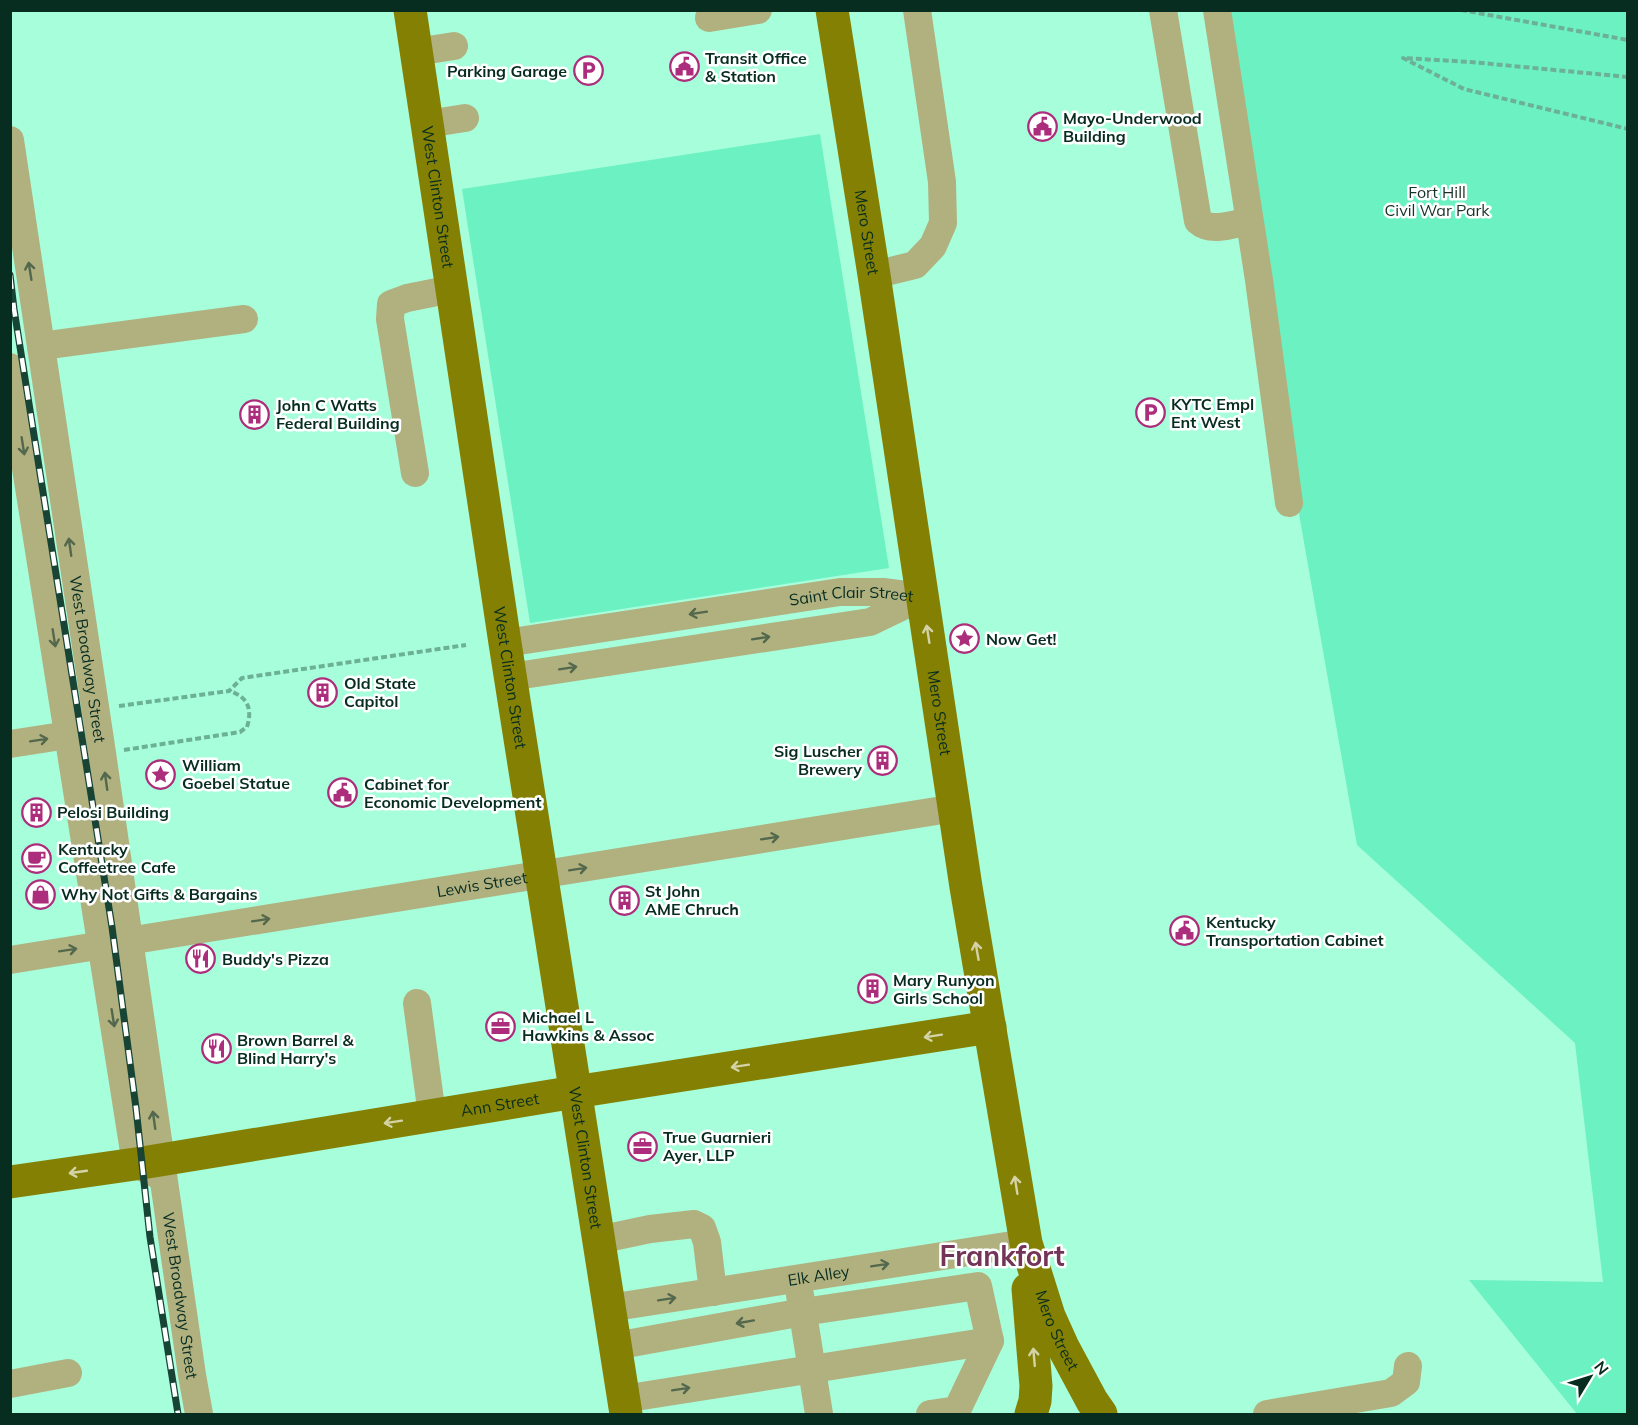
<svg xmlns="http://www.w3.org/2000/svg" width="1638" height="1425" font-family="Mulish,sans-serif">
	<rect width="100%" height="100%" fill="#a7fedb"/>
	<!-- green -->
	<g fill="#6cf1c2">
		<polygon points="1211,11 1627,11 1627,1414 1577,1414 1469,1280 1603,1282 1575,1043 1357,845"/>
		<polygon points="820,134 889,568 530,623 462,189"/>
	</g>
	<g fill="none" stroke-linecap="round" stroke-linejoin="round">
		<!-- path -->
		<g stroke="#6cb196" stroke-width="4" stroke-dasharray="6 3" stroke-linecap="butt">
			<polyline points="1461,10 1628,40"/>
			<polyline points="1628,77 1471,62 1403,58 1464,89 1628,129"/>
			<polyline points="119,706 229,691 242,678 466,645"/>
			<path d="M 124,750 L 240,732 L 247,727 C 253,708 247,697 230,691"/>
		</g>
		<!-- minor -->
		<g stroke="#b1b180" stroke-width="28">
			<path d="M 1163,10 L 1198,221 C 1211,233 1234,224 1249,221"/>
			<polyline points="1217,10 1259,280 1289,503"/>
			<polyline points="709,18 758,10"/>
			<polyline points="416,52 454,46"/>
			<polyline points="427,124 465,118"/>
			<path id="s1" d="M 10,140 L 102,753 L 192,1375 L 199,1414"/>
			<polyline points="874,275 915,265 933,246 943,223 942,182 917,10"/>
			<polyline points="41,346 244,319"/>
			<polyline points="10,367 136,1164 156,1174"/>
			<polyline points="415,473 390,319 391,304 407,298 452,289"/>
			<path id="s2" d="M 505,643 L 840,592 L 883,592 L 922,597"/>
			<polyline points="510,677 870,622 922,597"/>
			<polyline points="10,744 68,735"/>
			<path id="s3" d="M 10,960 L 955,808"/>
			<polyline points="417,1003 432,1115"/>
			<polyline points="598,1240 650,1229 694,1224 702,1228 707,1242 713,1292"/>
			<polyline points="800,1295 819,1414"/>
			<path id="s4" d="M 609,1308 L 1026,1243"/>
			<polyline points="615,1346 803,1312 978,1286 990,1341 957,1410 930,1414"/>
			<polyline points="10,1384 68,1373"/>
			<polyline points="623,1399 990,1341"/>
			<polyline points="1267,1414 1391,1393 1406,1382 1408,1366"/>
		</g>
		<!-- major -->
		<g stroke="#848003" stroke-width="33">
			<path id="s5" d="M 410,10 L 505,643 L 626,1414"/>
			<path id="s6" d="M 832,10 L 874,275 L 966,887 L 1026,1243 L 1049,1316 L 1063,1347 L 1092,1401 L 1101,1414"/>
			<path id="s7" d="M 10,1182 L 142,1163 L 575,1092 L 990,1027"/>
			<polyline points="1028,1289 1036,1386 1035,1401 1031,1414"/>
		</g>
		<defs>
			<polyline id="rail" points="10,275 14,309 112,927 136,1108 150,1237 178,1414"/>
		</defs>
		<!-- rail casing -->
		<use href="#rail" stroke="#184435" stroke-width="7"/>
		<!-- rail -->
		<use href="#rail" stroke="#fff" stroke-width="4.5" stroke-dasharray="14" stroke-linecap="butt"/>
	</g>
	<!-- one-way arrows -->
	<defs><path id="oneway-shaft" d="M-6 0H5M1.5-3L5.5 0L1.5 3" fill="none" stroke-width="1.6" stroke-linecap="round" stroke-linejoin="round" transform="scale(1.5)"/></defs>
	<g stroke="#53684c">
		<use href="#oneway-shaft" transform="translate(30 271) rotate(-99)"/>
		<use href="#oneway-shaft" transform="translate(23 446) rotate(81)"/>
		<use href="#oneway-shaft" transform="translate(70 547) rotate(-98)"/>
		<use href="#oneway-shaft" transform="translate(698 613) rotate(171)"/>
		<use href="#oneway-shaft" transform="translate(54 638) rotate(81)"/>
		<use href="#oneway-shaft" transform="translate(761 638) rotate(-9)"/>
		<use href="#oneway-shaft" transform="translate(568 668) rotate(-9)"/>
		<use href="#oneway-shaft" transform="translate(39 740) rotate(-9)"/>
		<use href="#oneway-shaft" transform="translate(106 781) rotate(-98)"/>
		<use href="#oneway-shaft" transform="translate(770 838) rotate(-9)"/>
		<use href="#oneway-shaft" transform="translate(578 869) rotate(-9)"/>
		<use href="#oneway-shaft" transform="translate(261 920) rotate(-9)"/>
		<use href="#oneway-shaft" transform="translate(68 950) rotate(-9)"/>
		<use href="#oneway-shaft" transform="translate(113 1018) rotate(81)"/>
		<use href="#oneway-shaft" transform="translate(154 1120) rotate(-98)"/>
		<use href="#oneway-shaft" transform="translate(880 1265) rotate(-9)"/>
		<use href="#oneway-shaft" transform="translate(667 1299) rotate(-9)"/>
		<use href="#oneway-shaft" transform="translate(745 1322) rotate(170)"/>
		<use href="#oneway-shaft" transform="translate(681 1389) rotate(-9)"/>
	</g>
	<g stroke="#d4d3a7">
		<use href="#oneway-shaft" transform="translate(928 634) rotate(-99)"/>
		<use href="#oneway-shaft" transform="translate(977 951) rotate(-100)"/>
		<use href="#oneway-shaft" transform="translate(933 1036) rotate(171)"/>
		<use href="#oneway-shaft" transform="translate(740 1066) rotate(171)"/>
		<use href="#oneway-shaft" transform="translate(393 1122) rotate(171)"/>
		<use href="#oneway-shaft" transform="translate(78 1172) rotate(172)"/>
		<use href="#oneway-shaft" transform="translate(1016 1185) rotate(-99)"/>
		<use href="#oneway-shaft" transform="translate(1034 1357) rotate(-95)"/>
	</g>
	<!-- icons -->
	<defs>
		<symbol id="civic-ring" viewBox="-11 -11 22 22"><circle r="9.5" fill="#fff" stroke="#ac2d7b" stroke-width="1.5"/><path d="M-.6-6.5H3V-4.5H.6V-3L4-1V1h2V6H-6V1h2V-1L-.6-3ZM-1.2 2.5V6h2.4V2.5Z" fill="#ac2d7b"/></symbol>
		<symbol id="parking-ring" viewBox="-11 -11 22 22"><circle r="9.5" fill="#fff" stroke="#ac2d7b" stroke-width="1.5"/><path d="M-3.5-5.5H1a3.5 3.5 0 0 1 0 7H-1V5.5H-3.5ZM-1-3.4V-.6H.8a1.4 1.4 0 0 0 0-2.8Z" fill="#ac2d7b"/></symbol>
		<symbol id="building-ring" viewBox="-11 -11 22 22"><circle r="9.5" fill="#fff" stroke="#ac2d7b" stroke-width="1.5"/><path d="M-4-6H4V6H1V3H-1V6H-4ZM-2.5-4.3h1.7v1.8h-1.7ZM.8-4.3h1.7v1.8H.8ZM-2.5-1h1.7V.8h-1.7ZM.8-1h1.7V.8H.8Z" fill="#ac2d7b"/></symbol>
		<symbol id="sight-ring" viewBox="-11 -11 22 22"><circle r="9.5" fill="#fff" stroke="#ac2d7b" stroke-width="1.5"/><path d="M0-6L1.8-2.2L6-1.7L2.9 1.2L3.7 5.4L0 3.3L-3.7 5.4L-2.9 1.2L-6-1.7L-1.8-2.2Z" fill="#ac2d7b"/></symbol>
		<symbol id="cafe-ring" viewBox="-11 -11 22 22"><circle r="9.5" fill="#fff" stroke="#ac2d7b" stroke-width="1.5"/><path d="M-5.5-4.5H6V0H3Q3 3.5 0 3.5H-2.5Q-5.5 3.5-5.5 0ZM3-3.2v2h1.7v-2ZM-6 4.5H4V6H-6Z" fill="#ac2d7b"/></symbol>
		<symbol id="shop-ring" viewBox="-11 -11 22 22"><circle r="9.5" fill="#fff" stroke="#ac2d7b" stroke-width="1.5"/><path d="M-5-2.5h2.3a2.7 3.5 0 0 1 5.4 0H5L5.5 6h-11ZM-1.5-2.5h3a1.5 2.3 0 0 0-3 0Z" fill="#ac2d7b"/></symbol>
		<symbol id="restaurant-ring" viewBox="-11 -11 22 22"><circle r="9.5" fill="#fff" stroke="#ac2d7b" stroke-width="1.5"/><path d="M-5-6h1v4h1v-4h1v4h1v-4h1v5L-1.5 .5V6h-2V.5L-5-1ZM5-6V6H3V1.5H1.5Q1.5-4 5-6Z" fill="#ac2d7b"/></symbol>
		<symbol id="office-ring" viewBox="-11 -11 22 22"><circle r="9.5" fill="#fff" stroke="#ac2d7b" stroke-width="1.5"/><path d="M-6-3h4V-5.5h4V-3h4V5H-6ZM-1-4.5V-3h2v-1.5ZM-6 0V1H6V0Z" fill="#ac2d7b"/></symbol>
	</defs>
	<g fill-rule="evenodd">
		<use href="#civic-ring" x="668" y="50" width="33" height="33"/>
		<use href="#parking-ring" x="572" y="54" width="33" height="33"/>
		<use href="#civic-ring" x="1026" y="110" width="33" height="33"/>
		<use href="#parking-ring" x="1134" y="396" width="33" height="33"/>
		<use href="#building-ring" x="238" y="398" width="33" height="33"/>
		<use href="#sight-ring" x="948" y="622" width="33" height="33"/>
		<use href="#building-ring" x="306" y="676" width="33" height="33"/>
		<use href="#building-ring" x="866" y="744" width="33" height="33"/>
		<use href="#sight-ring" x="144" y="758" width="33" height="33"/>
		<use href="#civic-ring" x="326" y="776" width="33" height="33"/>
		<use href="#building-ring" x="20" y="796" width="33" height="33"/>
		<use href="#cafe-ring" x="20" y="842" width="33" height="33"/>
		<use href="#shop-ring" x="24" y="878" width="33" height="33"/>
		<use href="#building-ring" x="608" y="884" width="33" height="33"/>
		<use href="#civic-ring" x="1168" y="914" width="33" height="33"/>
		<use href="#restaurant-ring" x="184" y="942" width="33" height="33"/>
		<use href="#building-ring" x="856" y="972" width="33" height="33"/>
		<use href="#office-ring" x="484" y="1010" width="33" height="33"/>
		<use href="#restaurant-ring" x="200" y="1032" width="33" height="33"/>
		<use href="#office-ring" x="626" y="1130" width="33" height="33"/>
	</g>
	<g text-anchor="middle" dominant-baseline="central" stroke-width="5" stroke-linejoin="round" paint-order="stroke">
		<!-- poi labels -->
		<g font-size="16" font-weight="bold" fill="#072d21" stroke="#fff" text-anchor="start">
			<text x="705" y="58">Transit Office<tspan x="705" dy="18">&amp; Station</tspan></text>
			<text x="567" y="71" text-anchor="end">Parking Garage</text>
			<text x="1063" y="118">Mayo-Underwood<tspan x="1063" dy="18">Building</tspan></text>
			<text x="1171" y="404">KYTC Empl<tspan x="1171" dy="18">Ent West</tspan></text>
			<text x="276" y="405">John C Watts<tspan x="276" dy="18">Federal Building</tspan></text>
			<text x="986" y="639">Now Get!</text>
			<text x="344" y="683">Old State<tspan x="344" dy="18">Capitol</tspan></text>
			<text x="862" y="751" text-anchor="end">Sig Luscher<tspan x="862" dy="18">Brewery</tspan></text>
			<text x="182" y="765">William<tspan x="182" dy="18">Goebel Statue</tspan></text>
			<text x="364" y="784">Cabinet for<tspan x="364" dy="18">Economic Development</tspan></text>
			<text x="57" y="812">Pelosi Building</text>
			<text x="58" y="849">Kentucky<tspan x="58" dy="18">Coffeetree Cafe</tspan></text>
			<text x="645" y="891">St John<tspan x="645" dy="18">AME Chruch</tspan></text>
			<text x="61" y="894">Why Not Gifts &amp; Bargains</text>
			<text x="1206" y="922">Kentucky<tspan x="1206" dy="18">Transportation Cabinet</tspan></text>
			<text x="222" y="959">Buddy's Pizza</text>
			<text x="893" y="980">Mary Runyon<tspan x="893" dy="18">Girls School</tspan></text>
			<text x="522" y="1017">Michael L<tspan x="522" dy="18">Hawkins &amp; Assoc</tspan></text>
			<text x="237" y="1040">Brown Barrel &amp;<tspan x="237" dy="18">Blind Harry's</tspan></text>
			<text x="663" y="1137">True Guarnieri<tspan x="663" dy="18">Ayer, LLP</tspan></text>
		</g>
		<!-- park labels -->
		<g font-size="16" fill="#183127" stroke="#fff">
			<text x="1437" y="192">Fort Hill<tspan x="1437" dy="18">Civil War Park</tspan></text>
		</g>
		<!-- street labels -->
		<g font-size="16" fill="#072d21" stroke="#fff">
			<text stroke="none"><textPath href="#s5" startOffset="189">West Clinton Street</textPath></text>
			<text stroke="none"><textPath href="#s6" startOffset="225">Mero Street</textPath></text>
			<text stroke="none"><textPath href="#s2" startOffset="350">Saint Clair Street</textPath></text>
			<text stroke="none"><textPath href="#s1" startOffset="525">West Broadway Street</textPath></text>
			<text stroke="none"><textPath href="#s5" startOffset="675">West Clinton Street</textPath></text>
			<text stroke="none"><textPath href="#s6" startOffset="711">Mero Street</textPath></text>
			<text stroke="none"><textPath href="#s3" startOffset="478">Lewis Street</textPath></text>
			<text stroke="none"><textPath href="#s7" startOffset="496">Ann Street</textPath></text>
			<text stroke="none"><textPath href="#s5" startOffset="1161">West Clinton Street</textPath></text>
			<text stroke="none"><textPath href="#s4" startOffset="212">Elk Alley</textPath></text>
			<text stroke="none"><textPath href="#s1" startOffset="1168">West Broadway Street</textPath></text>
			<text stroke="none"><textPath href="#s6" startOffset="1341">Mero Street</textPath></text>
		</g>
		<!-- town labels -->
		<g font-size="28" font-weight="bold" fill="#743458" stroke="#fff">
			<text x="1002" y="1255">Frankfort</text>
		</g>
	</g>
	<!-- border -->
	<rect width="1638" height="1425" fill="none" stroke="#072d21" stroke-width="24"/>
	<!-- north arrow -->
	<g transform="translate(1590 1377) rotate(52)" stroke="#ffffff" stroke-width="4.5" paint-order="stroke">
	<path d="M0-4.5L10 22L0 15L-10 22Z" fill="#072d21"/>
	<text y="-9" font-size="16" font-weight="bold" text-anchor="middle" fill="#072d21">N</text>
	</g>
</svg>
